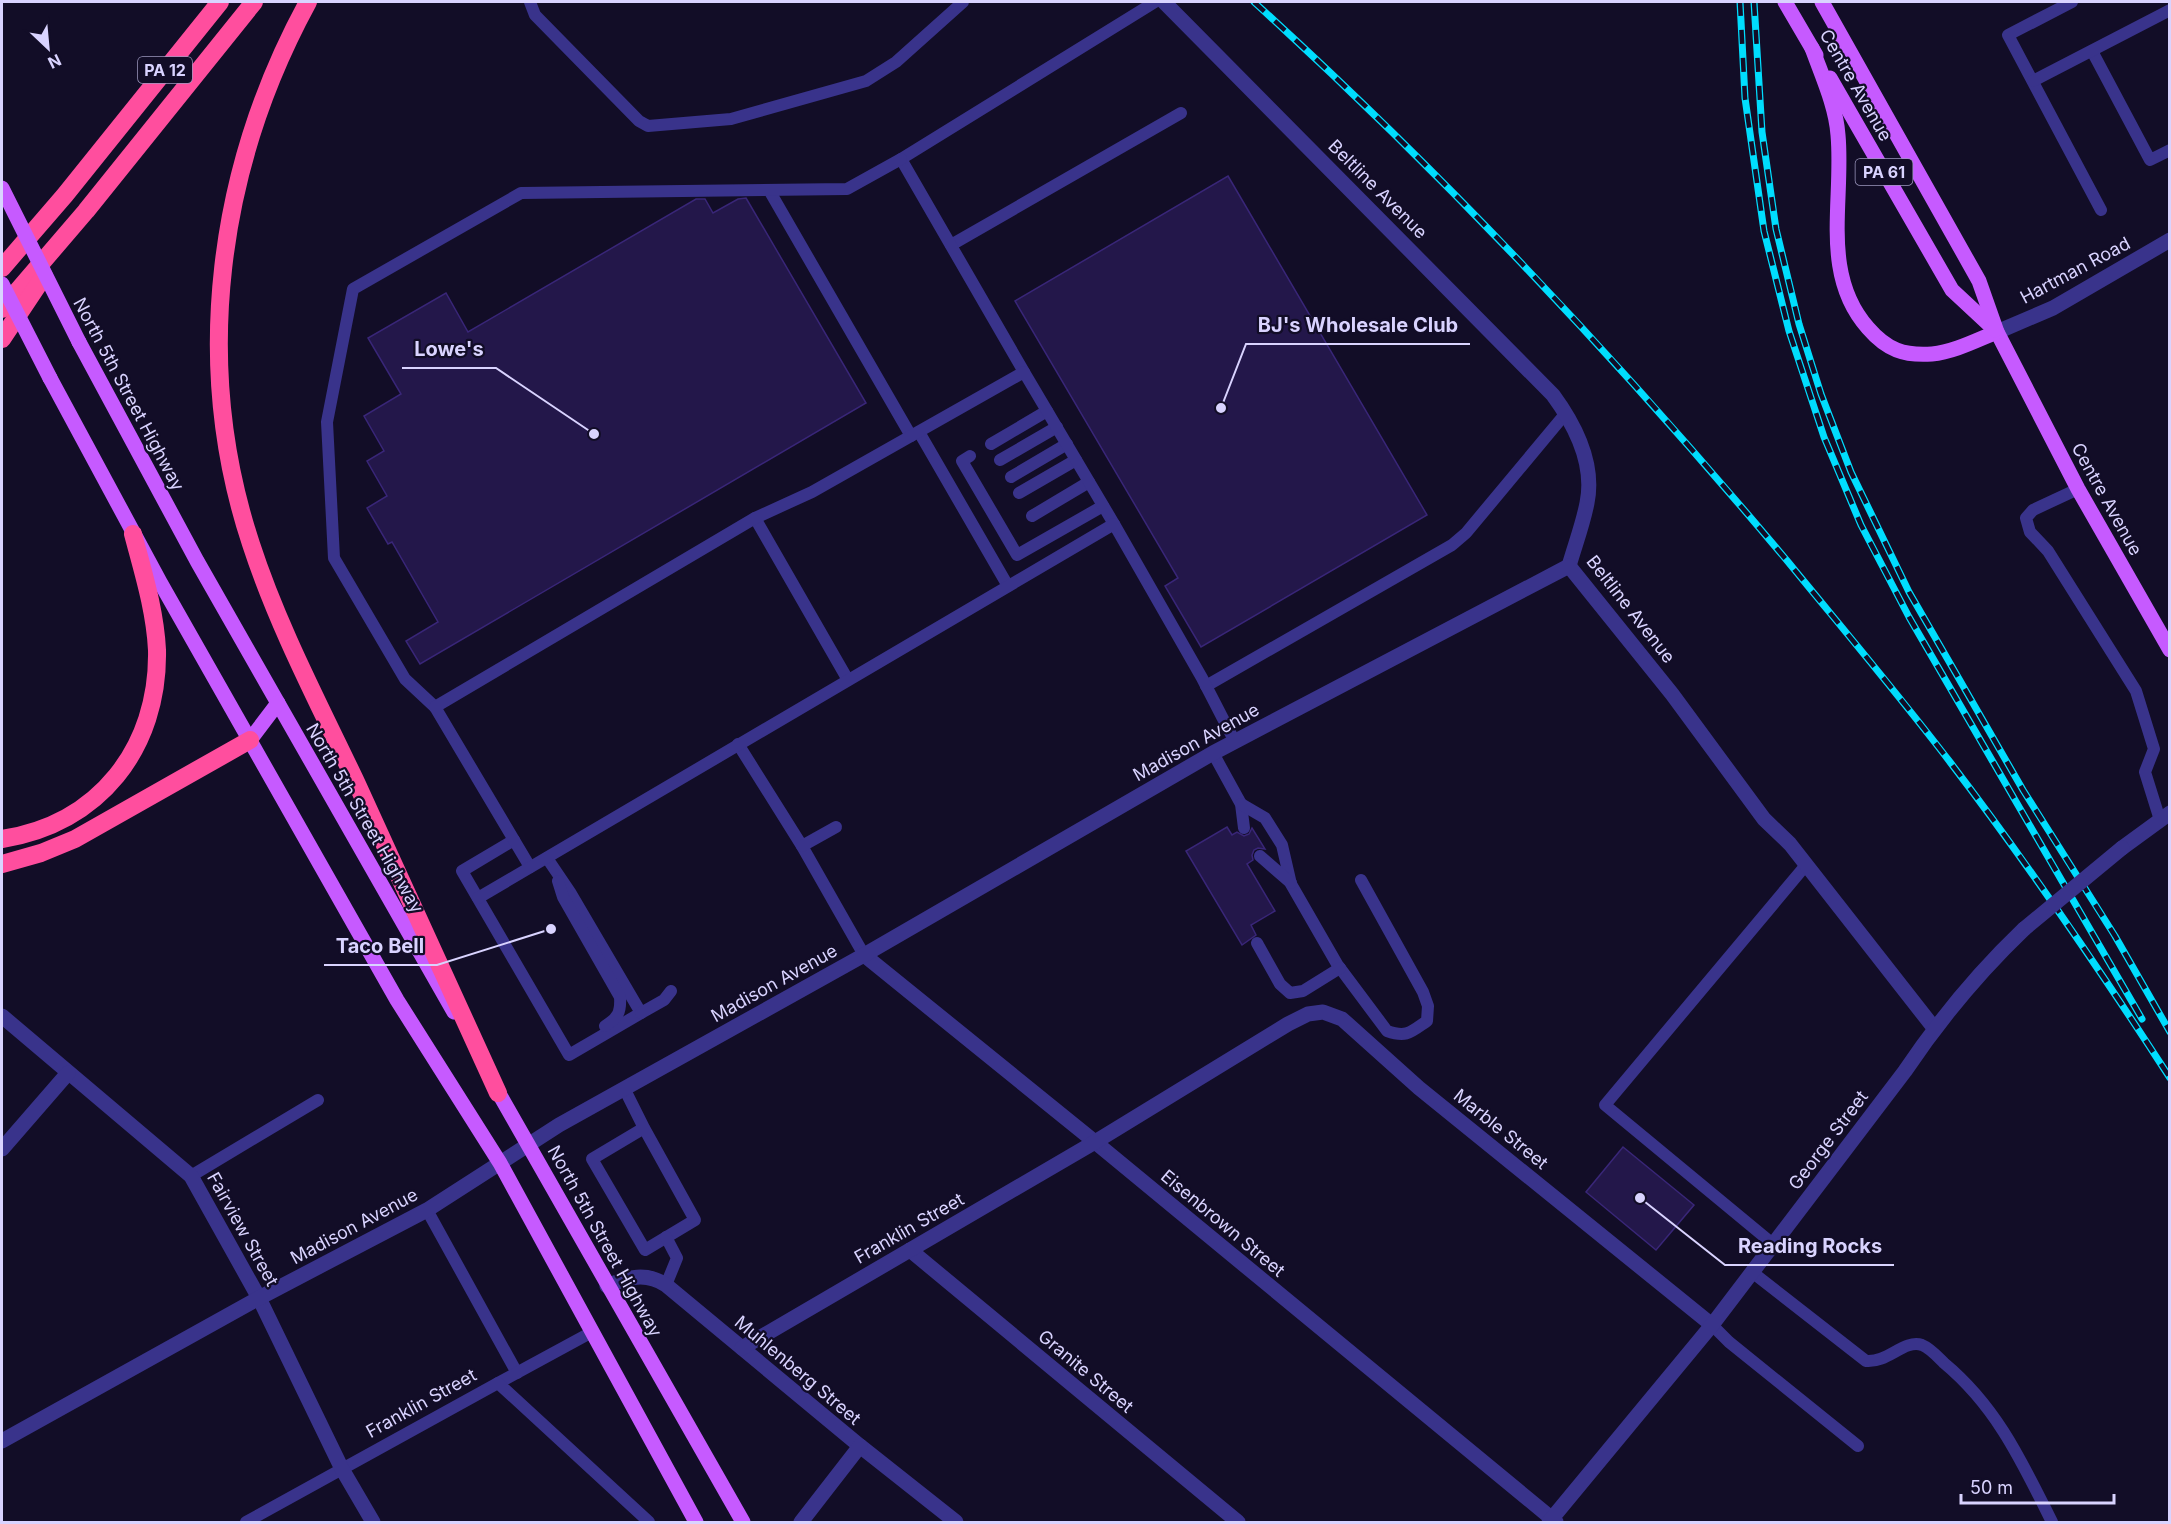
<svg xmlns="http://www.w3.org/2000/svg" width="2171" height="1524" font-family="Inter,sans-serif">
	<rect width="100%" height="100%" fill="#120d27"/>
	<!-- building -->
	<g fill="#23174a" stroke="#392678" stroke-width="1.5">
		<polygon points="1228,176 1427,515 1201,647 1165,586 1178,578 1015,301"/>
		<polygon points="746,198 866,403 420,664 406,641 438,622 392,542 388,544 367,508 387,496 367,461 384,451 364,416 401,394 368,338 446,293 468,332 696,199 705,199 713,213 738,199"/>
		<polygon points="1227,827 1232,835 1237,832 1244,836 1249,834 1252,828 1265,849 1258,848 1254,850 1252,855 1253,860 1247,864 1275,911 1251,925 1256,935 1242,945 1186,851"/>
		<polygon points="1623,1147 1694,1205 1656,1250 1586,1192"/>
	</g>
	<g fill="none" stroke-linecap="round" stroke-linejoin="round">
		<!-- service -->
		<g stroke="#39338b" stroke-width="12">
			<polyline points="530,2 535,15 639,121 648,126 731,119 866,81 896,62 963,2"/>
			<polyline points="2072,2 2008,35 2101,210"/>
			<polyline points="2092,51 2150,160 2170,150"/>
			<polyline points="2033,81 2170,10"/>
			<polyline points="769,190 911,436"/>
			<polyline points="951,245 1181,113"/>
			<polyline points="1024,372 901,159 1155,2"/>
			<polyline points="919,432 1008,586"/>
			<polyline points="991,444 1047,411"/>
			<polyline points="970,456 962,461 1017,555 1103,506"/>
			<polyline points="1000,460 1057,427"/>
			<polyline points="1011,477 1067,444"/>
			<polyline points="2078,489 2033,510 2026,518 2030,532 2048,551 2136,691 2154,749 2145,772 2160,820"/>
			<polyline points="1019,493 1076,460"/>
			<polyline points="1032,516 1089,482"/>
			<polyline points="755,518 848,680"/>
			<polyline points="1206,686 1452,545 1466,533 1566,413"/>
			<polyline points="435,707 405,679 334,558 327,422 353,289 521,193 847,189 901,159"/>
			<polyline points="738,744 802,846 864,955"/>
			<polyline points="1213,753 1241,804 1244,828"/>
			<path d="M 1241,804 L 1265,818 L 1282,845 L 1291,884 L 1337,964 L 1387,1031 C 1407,1038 1411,1032 1427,1021 L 1428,1006 L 1423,992 L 1361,880"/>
			<polyline points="514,840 462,871 569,1055 641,1013 570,892 547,858"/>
			<polyline points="802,846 836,827"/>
			<polyline points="1260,856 1291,883"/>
			<polyline points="530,867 435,707 755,518 812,492 1024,372 1114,524"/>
			<path d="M 558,881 L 563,897 L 620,997 C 621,1012 618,1018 605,1026"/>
			<polyline points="478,898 1114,524 1202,678 1235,742"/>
			<polyline points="1257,943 1280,984 1290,993 1303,991 1340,968"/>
			<polyline points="641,1013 664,1000 671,991"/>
			<polyline points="624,1088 644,1128 695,1220 645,1250 592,1159 644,1128"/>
			<polyline points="191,1176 318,1100"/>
			<polyline points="427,1210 517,1373"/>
			<polyline points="666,1237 677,1258 666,1285"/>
			<polyline points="1773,1244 1605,1105 1806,865"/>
			<path d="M 1752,1272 L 1866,1361 C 1888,1363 1904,1339 1922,1345 C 1930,1348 1938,1357 1944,1363 C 1997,1407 2022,1462 2052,1522"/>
			<polyline points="1712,1325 1729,1342 1858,1446"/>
			<polyline points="498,1383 592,1332"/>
			<polyline points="246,1522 498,1383 649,1522"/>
		</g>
		<!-- minor -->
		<g stroke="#39338b" stroke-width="15">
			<path d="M 1164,2 L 1553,395 C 1575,425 1595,464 1587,503 C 1583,524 1575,545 1569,566"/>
			<polyline points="864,955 1095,1142 1556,1522"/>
			<polyline points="2,1016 191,1176 259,1298 342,1469 373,1522"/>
			<polyline points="2,1149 68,1073"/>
			<polyline points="910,1250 1238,1522"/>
			<path d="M 607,1286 C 628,1277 646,1272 666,1285 L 860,1446 L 956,1522"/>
			<polyline points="742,1348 1095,1142 1288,1024 1308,1014 1323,1012 1342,1019 1419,1088 1712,1325"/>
			<polyline points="801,1522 860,1446"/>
		</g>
		<!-- tertiary -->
		<g stroke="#39338b" stroke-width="15">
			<polyline points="1997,332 2053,308 2170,240"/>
			<polyline points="2122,848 2170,813"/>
			<polyline points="2,1441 259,1298 427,1210 559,1125 864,955 1213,753 1569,566 1672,694 1764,819 1790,844 1934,1028"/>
			<path d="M 1549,1522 L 1712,1325 L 1905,1071 C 1940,1019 1979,972 2024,929"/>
		</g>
		<!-- primary -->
		<g stroke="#c65aff" stroke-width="15">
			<polyline points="1785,2 1816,55"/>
			<polyline points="1822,2 1979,281 1997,332 2078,489 2170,650"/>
			<path d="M 1812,48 C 1822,76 1836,106 1838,135 C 1844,201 1820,274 1868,328 C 1887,350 1904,356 1932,354 C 1954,352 1977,340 1997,332"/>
			<polyline points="1830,78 1952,290 1995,330"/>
			<polyline points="79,342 197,561 454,1012"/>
			<polyline points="50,378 160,582 397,1000 500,1163 696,1522"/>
			<polyline points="250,740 278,703"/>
			<polyline points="493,1083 743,1522"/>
		</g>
		<!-- motorway -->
		<g stroke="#ff4e9e" stroke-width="18">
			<path d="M 308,2 C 218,167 191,363 251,544 C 278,627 320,706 357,784 C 405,887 452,990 498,1093"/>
			<polyline points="2,268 65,195 220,2"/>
			<polyline points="2,309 86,211 254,2"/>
			<polyline points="2,339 44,276"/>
			<path d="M 2,839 C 99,824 159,748 157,650 C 155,610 143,572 133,534"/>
			<polyline points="2,864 41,853 75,839 250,740"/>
		</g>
		<defs>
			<g id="rail">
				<path d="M 1254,2 C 1446,176 1623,365 1789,563 C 1843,629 1898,694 1950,762 C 2028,864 2100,970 2170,1078"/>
				<polyline points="1740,2 1745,98 1764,231 1789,331 1824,437 1861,525 1909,617 2142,1019"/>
				<polyline points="1754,2 1762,132 1776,229 1799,324 1821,394 1851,472 1909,592 2023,790 2115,936 2170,1032"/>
			</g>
		</defs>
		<!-- rail casing -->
		<use href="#rail" stroke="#00ddfe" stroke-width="7"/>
		<!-- rail -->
		<use href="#rail" stroke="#120d27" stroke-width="4.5" stroke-dasharray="14" stroke-linecap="butt"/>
		<!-- tertiary-bridge -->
		<polyline stroke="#39338b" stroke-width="15" points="2024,929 2122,848"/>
		<!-- primary-bridge -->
		<g stroke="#c65aff" stroke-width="15">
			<polyline points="2,188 79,342"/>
			<polyline points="2,284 50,378"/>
		</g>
	</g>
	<g text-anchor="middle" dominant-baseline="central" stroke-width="4.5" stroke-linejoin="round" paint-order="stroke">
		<!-- shield labels -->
		<g fill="#120d27" stroke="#9d98be" stroke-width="1.5">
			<rect x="138" y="57" width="54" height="26" rx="4.5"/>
			<rect x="1855.5" y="159" width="57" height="26" rx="4.5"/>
		</g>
		<g font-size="16" font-weight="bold" fill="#d9d3ff">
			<text x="165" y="70">PA 12</text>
			<text x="1884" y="172">PA 61</text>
		</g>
		<!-- street labels -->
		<g font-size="18" fill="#d9d3ff" stroke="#120d27">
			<text transform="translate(1856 85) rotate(60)">Centre Avenue</text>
			<text transform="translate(1378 189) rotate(45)">Beltline Avenue</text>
			<text transform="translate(2075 270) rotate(-28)">Hartman Road</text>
			<text transform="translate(129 394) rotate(62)">North 5th Street Highway</text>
			<text transform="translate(2107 499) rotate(61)">Centre Avenue</text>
			<text transform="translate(1631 609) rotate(52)">Beltline Avenue</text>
			<text transform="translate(1196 742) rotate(-29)">Madison Avenue</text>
			<text transform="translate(365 818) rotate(60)">North 5th Street Highway</text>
			<text transform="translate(774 983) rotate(-29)">Madison Avenue</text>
			<text transform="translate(1501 1129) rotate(39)">Marble Street</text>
			<text transform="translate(1828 1140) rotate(-53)">George Street</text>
			<text transform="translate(1223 1223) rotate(40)">Eisenbrown Street</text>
			<text transform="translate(354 1226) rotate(-28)">Madison Avenue</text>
			<text transform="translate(909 1228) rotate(-30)">Franklin Street</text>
			<text transform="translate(243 1229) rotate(61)">Fairview Street</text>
			<text transform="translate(605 1241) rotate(61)">North 5th Street Highway</text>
			<text transform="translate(798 1370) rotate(40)">Muhlenberg Street</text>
			<text transform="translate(1086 1371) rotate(40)">Granite Street</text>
			<text transform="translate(421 1403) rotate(-29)">Franklin Street</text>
		</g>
	</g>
	<!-- callouts -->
	<path fill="none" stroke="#d9d3ff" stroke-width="2" d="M1221 408L1246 344H1470M594 434L496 368H402M551 929L437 965H324M1640 1198L1725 1265H1894"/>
	<g fill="#d9d3ff" stroke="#120d27" stroke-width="2">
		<circle cx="1221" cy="408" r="6"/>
		<circle cx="594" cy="434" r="6"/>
		<circle cx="551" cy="929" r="6"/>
		<circle cx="1640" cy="1198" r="6"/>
	</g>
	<g font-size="20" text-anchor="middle" font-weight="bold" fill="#d9d3ff" stroke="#120d27" stroke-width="4.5" stroke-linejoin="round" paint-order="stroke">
		<text x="1358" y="332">BJ's Wholesale Club</text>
		<text x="449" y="356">Lowe's</text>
		<text x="380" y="953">Taco Bell</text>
		<text x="1810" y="1253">Reading Rocks</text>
	</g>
	<!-- border -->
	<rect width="2171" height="1524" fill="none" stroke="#d9d3ff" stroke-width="6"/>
	<!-- north arrow -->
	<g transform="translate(48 48) rotate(154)" stroke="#120d27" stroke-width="4.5" paint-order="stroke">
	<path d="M0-4.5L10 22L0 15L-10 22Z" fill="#d9d3ff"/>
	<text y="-9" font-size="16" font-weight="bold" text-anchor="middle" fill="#d9d3ff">N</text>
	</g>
	<!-- scale -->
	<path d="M1961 1494v9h153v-9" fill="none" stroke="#d9d3ff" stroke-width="3"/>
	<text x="1970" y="1494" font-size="18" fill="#d9d3ff" stroke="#120d27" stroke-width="4.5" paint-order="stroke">50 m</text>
</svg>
